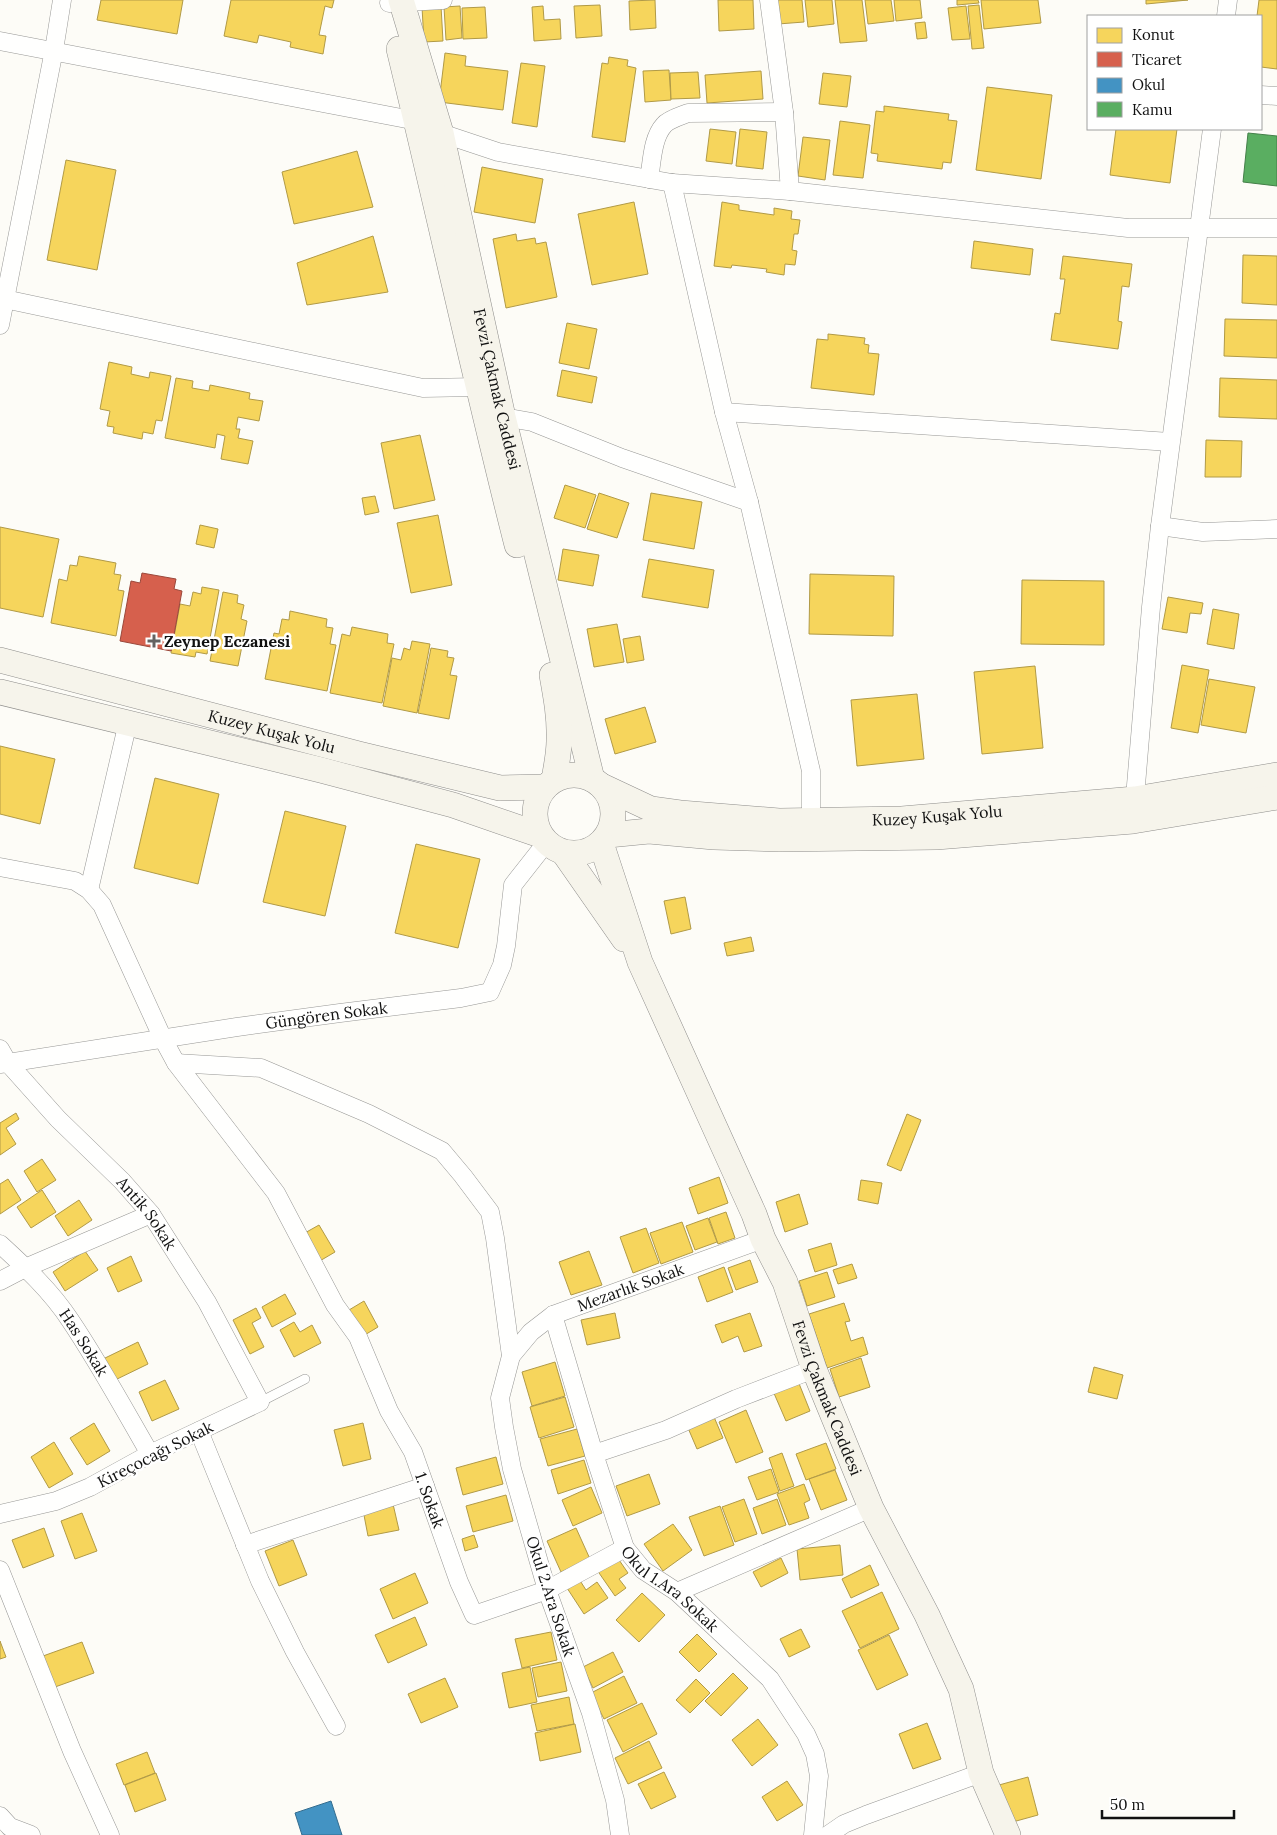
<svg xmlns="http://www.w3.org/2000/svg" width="1277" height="1835" font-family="Lora,serif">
	<rect width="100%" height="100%" fill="#fdfcf7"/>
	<!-- homes -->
	<g fill="#f6d55c" stroke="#b19a46">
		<polygon points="101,0 183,0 177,34 97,20"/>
		<polygon points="231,0 334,0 332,8 325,6 319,35 326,36 323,54 290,47 291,42 259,35 257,43 224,36"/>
		<polygon points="655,0 656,28 630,30 629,1"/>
		<polygon points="718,0 753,0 754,29 719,31"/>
		<polygon points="776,0 802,0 804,22 778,24"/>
		<polygon points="805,0 832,0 834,24 808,27"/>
		<polygon points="835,0 862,0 867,41 840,43"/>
		<polygon points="865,0 891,0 894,21 868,24"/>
		<polygon points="894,0 920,0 922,18 896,21"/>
		<polygon points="957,0 978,0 979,3 957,5"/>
		<polygon points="981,0 1038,0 1041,23 984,29"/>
		<polygon points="1146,0 1188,0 1146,4"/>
		<polygon points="1259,0 1277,0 1277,69 1261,67 1261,16 1257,16"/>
		<polygon points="600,5 602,36 576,38 574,6"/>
		<polygon points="979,5 984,48 972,49 968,6"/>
		<polygon points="441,6 443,41 424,42 422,7"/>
		<polygon points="460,6 462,38 446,40 444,7"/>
		<polygon points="543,6 544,20 560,19 561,39 534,41 532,7"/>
		<polygon points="966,6 970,39 952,40 948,8"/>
		<polygon points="485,7 487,38 463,39 462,8"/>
		<polygon points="925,22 927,38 917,39 915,23"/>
		<polygon points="445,53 466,56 465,66 508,71 503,110 439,102"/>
		<polygon points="609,57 628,60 627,66 636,68 625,142 592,137 602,63 608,64"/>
		<polygon points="521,63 545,66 537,127 512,123"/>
		<polygon points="669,70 671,100 645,102 643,71"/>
		<polygon points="761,71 763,99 707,103 705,75"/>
		<polygon points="698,72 700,98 671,99 670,73"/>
		<polygon points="823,73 851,76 847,107 819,104"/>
		<polygon points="987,87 1052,95 1041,179 976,170"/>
		<polygon points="884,106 949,114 948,120 957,121 951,163 943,162 942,169 877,161 878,154 871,153 876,111 884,112"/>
		<polygon points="840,121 870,125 863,178 833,175"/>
		<polygon points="710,129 736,132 732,164 706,161"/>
		<polygon points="740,129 767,132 763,169 736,166"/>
		<polygon points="1116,129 1177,129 1170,183 1110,175"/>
		<polygon points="803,137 830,140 825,180 798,176"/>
		<polygon points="357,151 373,207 294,224 282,172"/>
		<polygon points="66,160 116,170 97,270 47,260"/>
		<polygon points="482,167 543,179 535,223 474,212"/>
		<polygon points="634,202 648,274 592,285 578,214"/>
		<polygon points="722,202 739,205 739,210 774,215 774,208 792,211 791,219 800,220 798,234 794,234 792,250 797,251 795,265 785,264 784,275 766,272 767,269 732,265 731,268 714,266"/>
		<polygon points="516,234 517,241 535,238 536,244 546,242 557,297 506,308 493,239"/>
		<polygon points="373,236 388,292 307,305 297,263"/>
		<polygon points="974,241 1033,249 1030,275 971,268"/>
		<polygon points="1243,255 1277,256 1277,305 1242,303"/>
		<polygon points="1063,256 1132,264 1129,287 1122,286 1118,321 1122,322 1118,349 1051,340 1055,313 1060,314 1065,279 1060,279"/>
		<polygon points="1225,319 1277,320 1277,358 1224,356"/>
		<polygon points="567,323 597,329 589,369 559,363"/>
		<polygon points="828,334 865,338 864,344 869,345 868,353 879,354 874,395 811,388 817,339 828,340"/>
		<polygon points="109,362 132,367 131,374 149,378 150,372 171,376 162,421 156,420 153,434 143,432 142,439 113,433 114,427 107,426 110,411 100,409"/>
		<polygon points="562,370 597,377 592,403 557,396"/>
		<polygon points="176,378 193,381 192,388 209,391 210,385 250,393 249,399 263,401 259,421 238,417 236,429 240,429 238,438 253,441 248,464 221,459 225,436 217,434 215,448 165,438"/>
		<polygon points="1220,378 1277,380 1277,419 1219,417"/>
		<polygon points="420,435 435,500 394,509 381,443"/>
		<polygon points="1206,440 1242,441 1241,477 1205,477"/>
		<polygon points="565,485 596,495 585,528 554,518"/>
		<polygon points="599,493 629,503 617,538 587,529"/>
		<polygon points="651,493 702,502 694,549 643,540"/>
		<polygon points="375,496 379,512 365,515 362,498"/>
		<polygon points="438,515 452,585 411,593 397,523"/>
		<polygon points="200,525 218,529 214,548 196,544"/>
		<polygon points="0,527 59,539 43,617 0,608"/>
		<polygon points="563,549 599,555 593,586 558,580"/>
		<polygon points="79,556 116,563 114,574 121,575 118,590 124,591 116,636 51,623 59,579 67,581 70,565 77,566"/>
		<polygon points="649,559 714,570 708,608 642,597"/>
		<polygon points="810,574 894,576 893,636 809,634"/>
		<polygon points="1022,580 1104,581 1104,645 1021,644"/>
		<polygon points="202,587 219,590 207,654 196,652 195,657 171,653 180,604 190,606 193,592 201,594"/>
		<polygon points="223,592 238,595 237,603 244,605 241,619 247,621 238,666 210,661"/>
		<polygon points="1168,597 1203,603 1201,614 1190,613 1187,633 1162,629"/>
		<polygon points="1213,609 1239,614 1234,649 1207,644"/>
		<polygon points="290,611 327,619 326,627 333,628 330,644 336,645 327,691 265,679 274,633 279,634 282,619 289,620"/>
		<polygon points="617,624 624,662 594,667 587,629"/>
		<polygon points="352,627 388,634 387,643 394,644 382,703 330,693 342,634 350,636"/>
		<polygon points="640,636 644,660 627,663 623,639"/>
		<polygon points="412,641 430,644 417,713 383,706 392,658 401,660 404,648 410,650"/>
		<polygon points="431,648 448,651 447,657 454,658 450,675 457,676 449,719 418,713"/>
		<polygon points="1182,665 1209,670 1198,733 1171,728"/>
		<polygon points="1035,666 1043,748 982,754 974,672"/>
		<polygon points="1209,679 1255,687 1246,733 1201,725"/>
		<polygon points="917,694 924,759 857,766 851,700"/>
		<polygon points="645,707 656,742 615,754 605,719"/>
		<polygon points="0,746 55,759 40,824 0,814"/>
		<polygon points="155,778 219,794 198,884 134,868"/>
		<polygon points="285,811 346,826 325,916 263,902"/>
		<polygon points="416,844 480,859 458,948 395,933"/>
		<polygon points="685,897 691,929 671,934 664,901"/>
		<polygon points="751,937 754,951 727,956 724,943"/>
		<polygon points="16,1113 19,1119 6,1128 16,1144 0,1155 0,1123"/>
		<polygon points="907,1114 921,1120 901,1171 887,1165"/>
		<polygon points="42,1159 56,1180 37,1192 24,1171"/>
		<polygon points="719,1177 728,1203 698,1214 689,1188"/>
		<polygon points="8,1179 21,1200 0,1214 0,1184"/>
		<polygon points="861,1180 882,1183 878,1204 858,1200"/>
		<polygon points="42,1190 56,1212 31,1228 17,1207"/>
		<polygon points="799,1194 808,1224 785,1232 776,1202"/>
		<polygon points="79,1200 92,1220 68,1236 55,1216"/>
		<polygon points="726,1212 735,1238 718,1244 709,1218"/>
		<polygon points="708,1218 717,1242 695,1250 686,1226"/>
		<polygon points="682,1222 693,1252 661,1264 650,1233"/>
		<polygon points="319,1225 335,1252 318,1262 303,1234"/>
		<polygon points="646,1228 659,1263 633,1273 620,1237"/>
		<polygon points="831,1243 837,1265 815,1272 808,1250"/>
		<polygon points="85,1251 98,1270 65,1291 53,1272"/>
		<polygon points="589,1251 602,1285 571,1295 559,1262"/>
		<polygon points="131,1256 142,1281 118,1292 107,1268"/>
		<polygon points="750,1260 758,1282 736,1290 728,1268"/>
		<polygon points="852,1264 857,1278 838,1284 833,1270"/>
		<polygon points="724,1267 733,1292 707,1302 698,1277"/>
		<polygon points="827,1272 835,1297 807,1306 799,1281"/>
		<polygon points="285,1294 296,1314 272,1327 262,1307"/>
		<polygon points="364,1301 378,1327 363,1336 349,1310"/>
		<polygon points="844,1303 850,1321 845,1322 851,1341 863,1337 868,1354 827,1368 809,1314"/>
		<polygon points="256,1308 261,1318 252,1323 264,1347 250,1354 233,1320"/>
		<polygon points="615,1313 620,1338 587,1345 581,1320"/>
		<polygon points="750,1313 762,1346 744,1352 738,1336 722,1343 715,1325"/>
		<polygon points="294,1322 300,1332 312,1325 321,1343 294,1357 280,1330"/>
		<polygon points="138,1342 148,1364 113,1381 103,1359"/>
		<polygon points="861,1358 870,1387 839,1397 830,1369"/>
		<polygon points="555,1362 565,1396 532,1406 522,1372"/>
		<polygon points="1094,1367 1123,1375 1117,1399 1088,1392"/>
		<polygon points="165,1380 179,1409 152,1421 139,1392"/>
		<polygon points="798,1381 810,1411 786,1421 773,1391"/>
		<polygon points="565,1397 574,1427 539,1438 530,1407"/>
		<polygon points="746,1410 763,1452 736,1463 719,1422"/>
		<polygon points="714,1417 723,1438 697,1449 688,1428"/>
		<polygon points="94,1423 110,1451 87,1465 70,1438"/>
		<polygon points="363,1423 371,1459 343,1466 334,1430"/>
		<polygon points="577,1429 585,1456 548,1466 540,1439"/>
		<polygon points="54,1442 73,1474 49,1488 31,1457"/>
		<polygon points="826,1443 836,1469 806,1480 796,1454"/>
		<polygon points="782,1453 794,1486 780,1491 769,1458"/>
		<polygon points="496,1457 503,1484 463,1495 456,1468"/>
		<polygon points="584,1460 591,1483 558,1494 551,1470"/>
		<polygon points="771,1469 779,1492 757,1500 748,1477"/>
		<polygon points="835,1470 847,1500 821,1510 809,1479"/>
		<polygon points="649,1474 660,1504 627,1516 616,1486"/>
		<polygon points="804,1484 810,1500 804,1503 809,1518 789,1525 777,1494"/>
		<polygon points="591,1487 602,1513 573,1526 562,1500"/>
		<polygon points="506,1495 513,1521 473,1532 466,1506"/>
		<polygon points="744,1499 757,1534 735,1542 722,1507"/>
		<polygon points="777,1499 786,1525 762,1534 753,1508"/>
		<polygon points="393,1504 399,1530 368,1536 363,1510"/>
		<polygon points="720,1506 734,1545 704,1556 689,1517"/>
		<polygon points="82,1513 97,1551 75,1559 61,1521"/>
		<polygon points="673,1524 692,1550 663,1571 644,1544"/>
		<polygon points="44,1528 54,1556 23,1568 12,1540"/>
		<polygon points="576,1528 590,1559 561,1572 547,1541"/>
		<polygon points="474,1535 478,1547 465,1551 462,1539"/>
		<polygon points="293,1540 307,1575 279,1586 265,1551"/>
		<polygon points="840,1545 843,1575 800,1580 797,1549"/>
		<polygon points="617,1557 628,1573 619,1579 626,1588 615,1596 597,1570"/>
		<polygon points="781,1558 788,1573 761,1587 753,1572"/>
		<polygon points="870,1565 879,1585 851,1598 842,1579"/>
		<polygon points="415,1573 428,1603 393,1619 380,1589"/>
		<polygon points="579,1579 586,1590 597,1582 608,1598 584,1614 567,1588"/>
		<polygon points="882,1592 899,1629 860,1648 842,1611"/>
		<polygon points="642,1593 665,1615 639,1642 616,1620"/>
		<polygon points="415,1617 427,1645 388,1663 375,1635"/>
		<polygon points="801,1629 810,1647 789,1657 780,1639"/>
		<polygon points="551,1632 557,1660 522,1668 515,1639"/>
		<polygon points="697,1634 717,1654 699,1672 679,1652"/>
		<polygon points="889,1635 908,1675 877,1690 858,1650"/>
		<polygon points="0,1641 6,1657 0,1659"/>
		<polygon points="82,1642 94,1673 55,1687 43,1656"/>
		<polygon points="613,1652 623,1672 593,1688 583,1667"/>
		<polygon points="561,1662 567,1691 538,1697 532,1668"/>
		<polygon points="530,1667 537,1702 509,1708 502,1673"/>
		<polygon points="733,1673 748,1688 721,1716 705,1701"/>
		<polygon points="624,1676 637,1703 604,1719 591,1693"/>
		<polygon points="445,1678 458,1707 421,1723 408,1694"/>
		<polygon points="696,1679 710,1693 690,1713 676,1700"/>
		<polygon points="569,1697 574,1724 537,1731 531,1705"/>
		<polygon points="642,1703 657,1734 623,1752 607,1720"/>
		<polygon points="758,1719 778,1745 752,1766 732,1740"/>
		<polygon points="927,1723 941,1759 913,1769 899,1734"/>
		<polygon points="575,1724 581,1752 540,1761 535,1733"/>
		<polygon points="649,1741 662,1768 628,1784 615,1758"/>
		<polygon points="147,1752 155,1773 124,1785 116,1764"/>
		<polygon points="664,1772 676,1797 651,1809 638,1784"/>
		<polygon points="156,1773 166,1800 135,1812 125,1785"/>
		<polygon points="1028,1777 1038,1815 1009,1823 999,1785"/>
		<polygon points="787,1781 803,1805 777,1821 762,1797"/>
	</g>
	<!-- shops -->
	<polygon fill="#d6604d" stroke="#9b483b" points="142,573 176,579 174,589 182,591 171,651 120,641 131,581 140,583"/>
	<!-- schools -->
	<polygon fill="#4393c3" stroke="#346c8e" points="331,1801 342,1835 302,1835 295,1813"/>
	<!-- public -->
	<polygon fill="#5aae61" stroke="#447f49" points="1248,133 1277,136 1277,186 1243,182"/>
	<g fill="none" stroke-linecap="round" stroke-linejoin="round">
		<defs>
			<polyline id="lane" points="260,1402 305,1379"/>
			<g id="street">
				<polyline points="769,0 784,112 790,191"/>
				<polyline points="389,3 443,0"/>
				<polyline points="1226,16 1228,0"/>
				<polyline points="0,41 417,121 441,133 498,152 672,183 790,191 1128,228 1277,228"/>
				<polyline points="1261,95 1277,96"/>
				<path d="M 649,179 C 652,163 652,138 664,125 C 669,119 681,116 688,113 L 784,112"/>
				<polyline points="672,183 724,412 749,502 811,771 811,821"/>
				<polyline points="0,298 423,388 478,387"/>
				<polyline points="0,325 54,50 62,0"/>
				<polyline points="724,412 1170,442"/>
				<polyline points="503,417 532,422 622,458 749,502"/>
				<polyline points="1160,526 1203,532 1277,529"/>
				<polyline points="1134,809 1151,607 1160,526 1212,129"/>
				<path id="s1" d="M 0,867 L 75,881 L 89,890 L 102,905 L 163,1039 L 176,1063 L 276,1193 L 335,1305 L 358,1337 L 389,1411 L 413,1452 L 459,1582 L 474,1615 L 547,1590 L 625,1548"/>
				<polyline points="89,890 128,722"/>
				<path id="s2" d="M 0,1049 L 8,1063 L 58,1119 L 122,1181 L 151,1214 L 207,1302 L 260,1402 L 150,1454 L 90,1487 L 56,1501 L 0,1514"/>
				<polyline points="176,1063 261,1068 369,1114 442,1151 463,1176 490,1212 495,1238 511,1356"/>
				<path id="s3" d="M 0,1064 L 237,1027 L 340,1013 L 461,998 L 490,992 L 502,965 L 506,946 L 513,885 L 546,843"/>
				<path id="s4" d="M 0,1244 C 25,1267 51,1291 70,1320 C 99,1363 124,1409 150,1454"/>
				<polyline points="0,1281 25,1268 151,1214"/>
				<path id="s5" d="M 553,1315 L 594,1454 L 625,1548 L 643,1570 L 677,1592 L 770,1679 L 806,1734 L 815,1754 L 819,1776 L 813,1835"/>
				<polyline points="199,1431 260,1581 295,1652 336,1726"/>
				<polyline points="594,1454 666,1430 736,1399 814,1369"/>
				<polyline points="245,1545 425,1486"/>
				<polyline points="0,1570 72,1751 110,1835"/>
				<polyline points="677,1592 871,1508"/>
				<polyline points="0,1816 10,1827 31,1835"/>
				<path id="s6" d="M 620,1835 L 615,1800 L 591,1713 L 547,1590 L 512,1469 L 504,1427 L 500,1398 L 511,1356 L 531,1332 L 553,1315 L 763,1239"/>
				<polyline points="828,1835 844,1824 866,1815 981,1773"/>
			</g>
			<g id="secondary">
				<path id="s7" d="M 401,0 L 441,133 L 503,417 L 592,779"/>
				<path d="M 399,49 C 439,214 475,380 517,545"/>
				<path id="s8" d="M 0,660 L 359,754 L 500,788 L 545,787"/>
				<path d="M 552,675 C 556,697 560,719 559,741 C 559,754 556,767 554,780"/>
				<polyline points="0,692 321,770 453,805 540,835"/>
				<circle cx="574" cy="814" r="39"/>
				<path id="s9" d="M 602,786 L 651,809 L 680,813 L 779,821 L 902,819 L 1135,799 L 1277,775"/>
				<polyline points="608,835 649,831 714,837 779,839 936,837 1133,821 1277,797"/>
				<path id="s10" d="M 601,843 L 640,962 L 754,1214 L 763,1239 L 785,1282 L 814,1369 L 871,1508 L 927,1615 L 961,1689 L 981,1773 L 1008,1835"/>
				<polyline points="564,853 624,939"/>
			</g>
		</defs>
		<!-- lane casing -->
		<use href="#lane" stroke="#979795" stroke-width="10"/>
		<!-- street casing -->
		<use href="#street" stroke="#979795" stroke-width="19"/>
		<!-- secondary casing -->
		<use href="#secondary" stroke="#8e8d8b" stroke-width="26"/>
		<!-- lane -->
		<use href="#lane" stroke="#fffffe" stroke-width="9"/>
		<!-- street -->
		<use href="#street" stroke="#fffffe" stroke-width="18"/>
		<!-- secondary -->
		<use href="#secondary" stroke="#f6f4eb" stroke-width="25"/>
	</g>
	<!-- markers -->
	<path fill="#646362" stroke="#fff" stroke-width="2" d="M151.5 633.5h5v5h5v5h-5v5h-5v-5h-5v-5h5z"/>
	<g text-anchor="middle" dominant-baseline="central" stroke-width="5" stroke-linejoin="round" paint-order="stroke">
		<!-- street labels -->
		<g font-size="16" fill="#111" stroke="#fff">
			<text stroke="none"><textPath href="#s7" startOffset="401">Fevzi Çakmak Caddesi</textPath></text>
			<text stroke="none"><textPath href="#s8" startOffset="281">Kuzey Kuşak Yolu</textPath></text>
			<text stroke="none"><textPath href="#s9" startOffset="341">Kuzey Kuşak Yolu</textPath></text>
			<text stroke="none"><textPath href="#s3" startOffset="330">Güngören Sokak</textPath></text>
			<text stroke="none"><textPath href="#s2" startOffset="221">Antik Sokak</textPath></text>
			<text stroke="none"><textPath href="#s6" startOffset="639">Mezarlık Sokak</textPath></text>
			<text stroke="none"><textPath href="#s4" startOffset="130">Has Sokak</textPath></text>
			<text stroke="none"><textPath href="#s10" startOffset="600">Fevzi Çakmak Caddesi</textPath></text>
			<text transform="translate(155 1454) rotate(-27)">Kireçocağı Sokak</text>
			<text stroke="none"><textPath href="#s1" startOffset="796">1. Sokak</textPath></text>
			<text stroke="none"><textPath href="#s5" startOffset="305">Okul 1.Ara Sokak</textPath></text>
			<text transform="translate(551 1596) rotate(72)">Okul 2.Ara Sokak</text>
		</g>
		<!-- poi labels -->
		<g font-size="16" font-weight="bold" fill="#111" stroke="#fff" text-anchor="start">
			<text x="164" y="641">Zeynep Eczanesi</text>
		</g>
	</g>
	<!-- legend -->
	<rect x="1087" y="15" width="175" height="115" fill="#ffffff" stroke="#a0a0a0"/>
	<rect x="1097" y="28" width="25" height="15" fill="#f6d55c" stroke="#a0a0a0"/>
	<text x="1132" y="40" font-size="15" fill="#111111">Konut</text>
	<rect x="1097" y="52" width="25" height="15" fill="#d6604d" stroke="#a0a0a0"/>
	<text x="1132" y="65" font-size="15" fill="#111111">Ticaret</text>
	<rect x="1097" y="78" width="25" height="15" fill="#4393c3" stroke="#a0a0a0"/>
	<text x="1132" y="90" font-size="15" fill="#111111">Okul</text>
	<rect x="1097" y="102" width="25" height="15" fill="#5aae61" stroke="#a0a0a0"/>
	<text x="1132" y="115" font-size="15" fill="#111111">Kamu</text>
	<!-- scale -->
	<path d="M1102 1810v8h132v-8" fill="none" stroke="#111111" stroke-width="2.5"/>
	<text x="1110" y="1810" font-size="15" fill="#111111" stroke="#ffffff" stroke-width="4" paint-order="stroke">50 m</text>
</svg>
